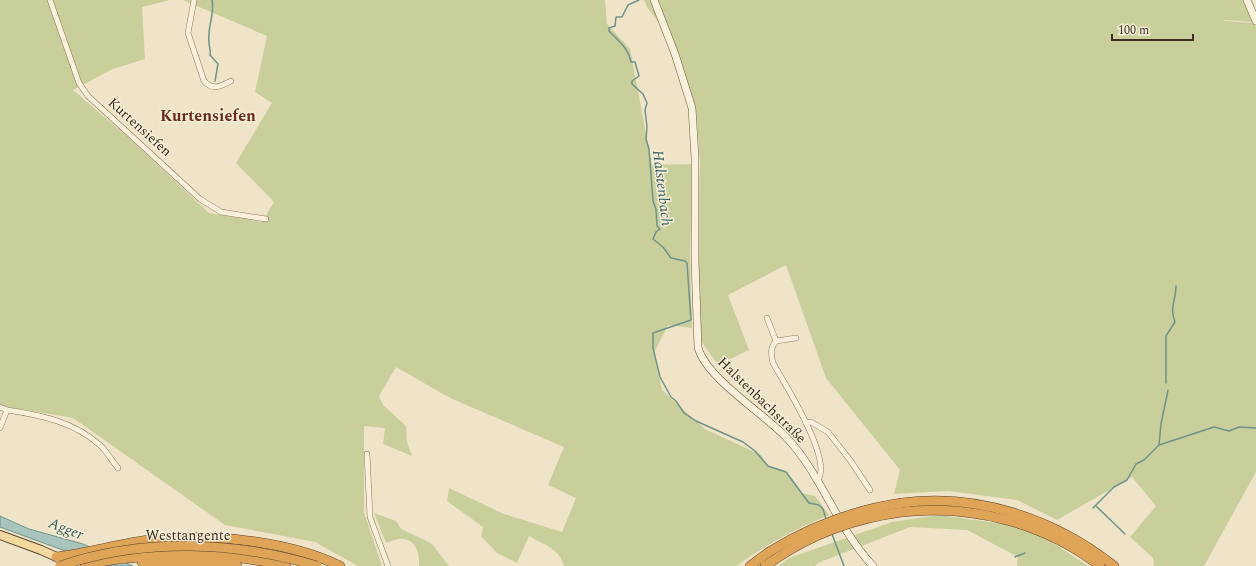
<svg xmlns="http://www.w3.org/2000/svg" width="1256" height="566" font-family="Spectral,serif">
	<rect width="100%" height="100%" fill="#f0e4c8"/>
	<!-- green -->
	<g fill="#c9cf9b">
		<path d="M 0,0 L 170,0 L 142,7 L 145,59 L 113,69 L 73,90 L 128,137 L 209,213 L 262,222 L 274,202 L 236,163 L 272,103 L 255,92 L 267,36 L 183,0 L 605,0 L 607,24 L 630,49 L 652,165 L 692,164 L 690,264 L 692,328 L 668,325 L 654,353 L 662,390 L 705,429 L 761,455 L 769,467 L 786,471 L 801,493 L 815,496 L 829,515 C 796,529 766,544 737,566 L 564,566 C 560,549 543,544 529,536 L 517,563 L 497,553 L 481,536 L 483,527 L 447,501 L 449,488 L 504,514 L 562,532 L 576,498 L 548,485 L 564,447 L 450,398 L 396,367 L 379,396 L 383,405 L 406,426 L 407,442 L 412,456 L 383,444 L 385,428 L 364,426 L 364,512 L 382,566 L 358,566 L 315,542 L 225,525 L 73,418 L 7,407 L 0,404 Z"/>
		<polygon points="644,0 1245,0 1254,22 1224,20 1224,21 1254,23 1256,27 1256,472 1204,566 1154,566 1153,558 1130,537 1156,506 1132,477 1057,520 1017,500 948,491 894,494 900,470 826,378 786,265 728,295 749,350 718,365 701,341 698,232 700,161 696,110 676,46 647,7"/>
		<path d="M 374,513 L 396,521 L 401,529 L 431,543 L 449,566 L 419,566 C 420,553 415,537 398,539 C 394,540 390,542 386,543 Z"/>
		<polygon points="939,515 1004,524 1044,537 1088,566 1017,566 1018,557 967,530 910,527 818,563 815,566 779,566 789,558 892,522"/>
	</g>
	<!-- water -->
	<polygon fill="#a9c4bc" stroke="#6f938a" points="0,516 29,529 83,544 133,566 106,566 0,527"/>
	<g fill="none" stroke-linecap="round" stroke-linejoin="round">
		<!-- stream -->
		<g stroke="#6f938a" stroke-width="1.5">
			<path d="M 212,0 C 215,14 207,28 209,42 C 209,47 211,50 210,55 L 218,64 L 215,81"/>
			<path d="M 639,0 L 628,5 L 622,17 L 616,17 L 615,26 L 609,28 L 609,31 C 619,41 628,48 631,62 L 635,62 L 639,76 L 632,81 L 632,84 L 643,94 L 647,103 L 645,110 L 647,127 L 646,139 L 649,149 L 653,201 L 656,209 L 657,226 L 660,229 L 656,232 L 653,239 L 663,247 L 671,258 L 685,261 L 687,263 L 691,320 L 653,333 L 653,348 L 660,377 L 671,397 L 676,401 L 684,413 L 696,421 L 743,442 L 755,451 L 768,466 L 786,472 L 809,503 L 819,505 L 823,509 L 826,519"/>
			<path d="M 1166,383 L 1166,336 L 1175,322 C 1169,306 1176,302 1176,286"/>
			<polyline points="1159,445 1161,424 1168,390"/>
			<polyline points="1096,506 1125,534"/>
			<polyline points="1093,508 1114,487 1127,480 1136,464 1144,460 1159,445 1214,427 1229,431 1239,427 1256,428"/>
			<polyline points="832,534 844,566"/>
			<polyline points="1015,557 1025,553"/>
		</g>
		<defs>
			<g id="street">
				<polyline points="50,0 79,83 88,96 200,199 221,212 266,219"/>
				<path d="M 194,0 L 188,33 L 204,81 C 213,91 221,86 231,81"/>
				<path d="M 767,318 L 776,341 C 770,348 771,354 773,363 C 784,383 835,462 817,481"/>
				<polyline points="776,341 796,338"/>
				<polyline points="0,407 7,410 0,428"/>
				<path d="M 7,410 C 41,415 75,422 101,446 C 107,452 112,461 118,468"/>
				<polyline points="806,423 811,422 828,432 850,460 870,490"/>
				<polyline points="367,454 370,517 388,566"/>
			</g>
			<g id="secondary">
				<path d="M 654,0 L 675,54 L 692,108 L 695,158 L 695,261 L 698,347 C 705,377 763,413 786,437 C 822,475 837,528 873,566"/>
				<polyline points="1247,0 1256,21"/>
			</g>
			<polyline id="primary" points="0,535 41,550 61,559"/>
			<g id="highway">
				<path d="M 902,503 C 978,493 1055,519 1114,566"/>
				<path d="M 902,512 C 971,504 1045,523 1100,566"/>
				<path d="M 56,557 C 88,553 118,544 149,540 C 208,533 286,540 340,566"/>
				<polyline points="142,562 212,562 237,566"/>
				<path d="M 85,566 C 103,560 124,558 143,557 C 192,552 238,555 286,566"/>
				<polyline points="750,566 769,552"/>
				<polyline points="765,566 774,560"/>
			</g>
		</defs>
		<!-- street casing -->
		<use href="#street" stroke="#8d765c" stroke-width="6"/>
		<!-- secondary casing -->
		<use href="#secondary" stroke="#6f573f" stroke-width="8"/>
		<!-- primary casing -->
		<use href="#primary" stroke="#5b4430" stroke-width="10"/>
		<!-- highway casing -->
		<use href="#highway" stroke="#5b4430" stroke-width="10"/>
		<!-- street -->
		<use href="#street" stroke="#faf1dc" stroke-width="5"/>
		<!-- secondary -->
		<use href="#secondary" stroke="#faf1dc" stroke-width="7"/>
		<!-- primary -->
		<use href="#primary" stroke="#f3d9a0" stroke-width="8"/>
		<!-- highway -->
		<use href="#highway" stroke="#e0a458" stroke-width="9"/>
		<defs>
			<g id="highway-bridge">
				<path d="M 769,552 C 811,526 853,510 902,503"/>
				<path d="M 774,560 C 813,533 856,518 902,512"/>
				<path d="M 60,566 C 143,538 234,541 317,566"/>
			</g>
		</defs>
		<!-- highway-bridge casing -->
		<use href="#highway-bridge" stroke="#5b4430" stroke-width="10" stroke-linecap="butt"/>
		<!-- highway-bridge -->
		<use href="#highway-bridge" stroke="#e0a458" stroke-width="9"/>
	</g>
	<g text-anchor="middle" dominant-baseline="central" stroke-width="3" stroke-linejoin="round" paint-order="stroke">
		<!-- street labels -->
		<g font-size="14" fill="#3d2e20" stroke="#f7eed8">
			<text transform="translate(140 127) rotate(42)">Kurtensiefen</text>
			<text transform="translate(762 400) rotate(44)">Halstenbachstraße</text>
			<text x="188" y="535">Westtangente</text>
		</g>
		<!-- water labels -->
		<g font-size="15" font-style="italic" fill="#2f5d5a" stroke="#f7eed8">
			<text transform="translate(662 188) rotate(83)">Halstenbach</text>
			<text transform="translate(66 529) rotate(21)">Agger</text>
		</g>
		<!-- quarter labels -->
		<g font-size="16" font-weight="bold" fill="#6b2e1e" stroke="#f7eed8">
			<text x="208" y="116">Kurtensiefen</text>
		</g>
	</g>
	<!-- scale -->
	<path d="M1112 34v6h81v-6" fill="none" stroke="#3d2e20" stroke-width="2"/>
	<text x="1118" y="34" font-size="12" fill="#3d2e20" stroke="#f7eed8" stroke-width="3" paint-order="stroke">100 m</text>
</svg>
